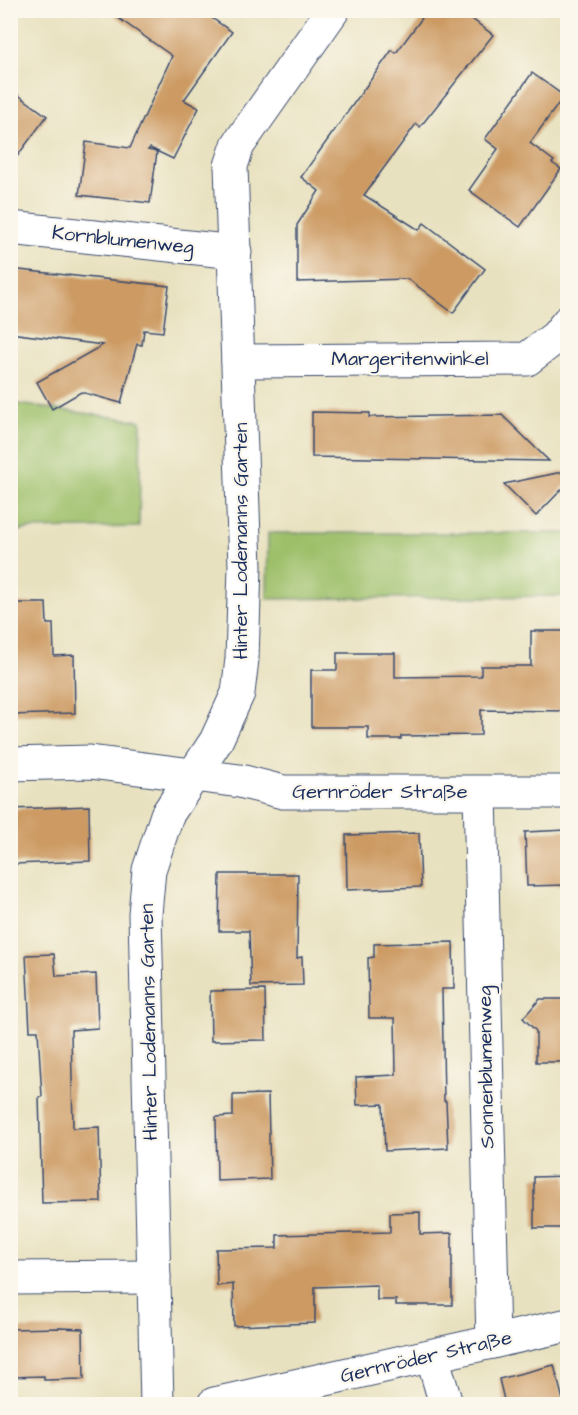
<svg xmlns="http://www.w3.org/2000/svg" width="578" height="1415" font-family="'Architects Daughter',sans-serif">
	<rect width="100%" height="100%" fill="#fbf7ec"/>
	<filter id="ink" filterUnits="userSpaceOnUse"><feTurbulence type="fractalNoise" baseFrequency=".0167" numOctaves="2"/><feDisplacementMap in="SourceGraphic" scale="12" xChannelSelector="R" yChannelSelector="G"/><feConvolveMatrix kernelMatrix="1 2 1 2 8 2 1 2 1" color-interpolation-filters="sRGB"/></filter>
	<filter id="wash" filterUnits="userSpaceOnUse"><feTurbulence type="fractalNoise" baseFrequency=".008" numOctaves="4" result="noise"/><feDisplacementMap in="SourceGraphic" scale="24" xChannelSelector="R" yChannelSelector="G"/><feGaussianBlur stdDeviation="1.35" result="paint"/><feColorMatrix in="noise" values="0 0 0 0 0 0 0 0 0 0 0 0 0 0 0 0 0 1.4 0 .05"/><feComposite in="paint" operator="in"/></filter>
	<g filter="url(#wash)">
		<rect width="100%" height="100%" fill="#e8e1bf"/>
		<!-- green -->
		<g fill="#9dbf69" stroke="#5c7764" stroke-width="1.5">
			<polygon points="11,403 141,421 139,527 29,529 11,532"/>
			<polygon points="268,533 567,533 567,596 267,599"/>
		</g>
		<g id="blocks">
			<!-- building -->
			<g fill="#cc9a62">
				<polygon points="107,10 200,10 232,32 184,100 199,108 173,159 150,148 148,150 157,152 150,203 79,195 86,142 130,148 172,56"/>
				<polygon points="428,10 460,10 493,35 420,127 416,124 364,195 419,230 424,223 485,269 453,313 408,279 297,282 297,225 319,191 301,177 392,50 396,53"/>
				<polygon points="532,73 564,96 530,143 554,161 552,163 561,169 520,227 469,190 498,149 485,139"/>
				<polygon points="10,89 47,116 10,166"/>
				<polygon points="10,269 169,286 163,332 144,330 142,345 137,344 121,403 81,392 52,409 37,382 103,345 10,333"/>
				<polygon points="312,412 370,413 369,417 502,415 549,461 312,457"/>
				<polygon points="567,471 567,484 536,516 504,484"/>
				<polygon points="10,603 46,603 47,624 53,624 54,656 74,655 75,713 10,715"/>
				<polygon points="531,631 567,631 567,711 481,710 481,735 401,736 401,739 368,739 368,727 311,727 311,670 337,670 337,653 395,653 395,677 481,676 481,666 531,666"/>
				<polygon points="89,806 90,861 14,864 12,809"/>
				<polygon points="567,830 567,885 527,886 525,832"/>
				<polygon points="419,833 421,887 347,890 346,835"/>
				<polygon points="220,874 298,874 297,958 302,957 303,985 251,986 249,931 219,931"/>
				<polygon points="453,942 454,989 442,989 444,1101 446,1101 448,1148 385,1151 383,1104 357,1105 356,1077 396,1075 395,1018 369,1018 368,958 374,957 374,944"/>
				<polygon points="54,954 56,976 96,974 98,1028 71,1030 73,1128 99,1127 101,1202 42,1203 39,1097 42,1097 38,1031 30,1031 26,955"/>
				<polygon points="265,990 266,1040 211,1041 210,991"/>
				<polygon points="540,999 567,999 567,1062 536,1062 536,1031 523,1018"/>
				<polygon points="268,1094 270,1179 217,1181 216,1117 233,1116 233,1095"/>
				<polygon points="567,1176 567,1228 534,1228 534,1177"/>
				<polygon points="420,1212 420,1234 452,1233 452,1305 396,1305 396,1300 377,1300 377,1285 315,1287 315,1323 234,1326 233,1284 217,1286 216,1249 277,1248 277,1235 390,1232 390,1213"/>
				<polygon points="60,1328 83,1329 84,1379 44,1380 44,1376 10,1377 10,1329"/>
				<polygon points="554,1365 564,1404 505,1404 499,1379"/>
			</g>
		</g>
	</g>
	<g filter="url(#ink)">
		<use href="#blocks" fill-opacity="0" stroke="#3a4a6d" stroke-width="1.5"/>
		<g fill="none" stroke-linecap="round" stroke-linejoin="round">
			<defs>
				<g id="minor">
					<polyline points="10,228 235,252"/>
					<polyline points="238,361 527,359 556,337 568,322"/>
					<polyline points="10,764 90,762 240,781 283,792 568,792"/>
					<polyline points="480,793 493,1342"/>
					<polyline points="10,1278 154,1277"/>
					<polyline points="432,1356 446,1404"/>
					<polyline points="157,1404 145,914 149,870 167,815 216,741 238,693 242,659 245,567 231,166 238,145 333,10"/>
					<polyline points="214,1404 568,1325"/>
				</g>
			</defs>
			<!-- minor casing -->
			<use href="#minor" stroke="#3a4a6d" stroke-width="35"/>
			<!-- minor -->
			<use href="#minor" stroke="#fff" stroke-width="33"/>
		</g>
	</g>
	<g text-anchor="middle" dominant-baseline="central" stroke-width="4.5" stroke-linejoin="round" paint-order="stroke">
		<!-- street labels -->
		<g font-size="20" fill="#1b2f5e" stroke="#fbf7ec">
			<text transform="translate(123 240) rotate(6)">Kornblumenweg</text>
			<text x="410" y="359">Margeritenwinkel</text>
			<text transform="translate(241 541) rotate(-90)">Hinter Lodemanns Garten</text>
			<text x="380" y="792">Gernröder Straße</text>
			<text transform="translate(149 1022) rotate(-91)">Hinter Lodemanns Garten</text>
			<text transform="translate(486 1067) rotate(-91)">Sonnenblumenweg</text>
			<text transform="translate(426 1357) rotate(-13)">Gernröder Straße</text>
		</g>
	</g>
	<!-- margin -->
	<rect width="578" height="1415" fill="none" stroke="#fbf7ec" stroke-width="36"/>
</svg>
